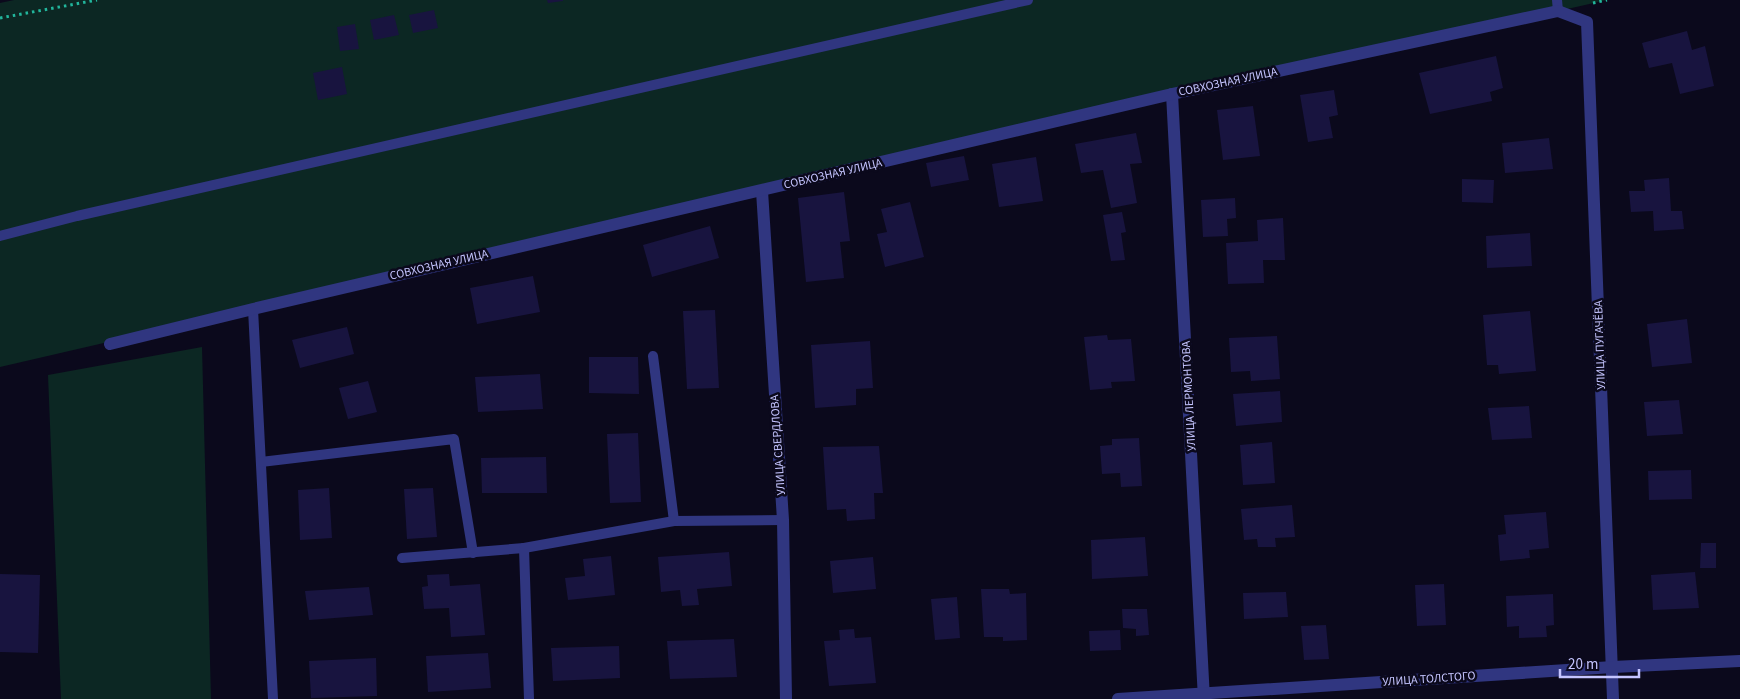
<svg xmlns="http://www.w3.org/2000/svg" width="1740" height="699" font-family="'Source Sans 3',sans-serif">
	<rect width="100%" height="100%" fill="#0b091c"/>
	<!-- green -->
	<g fill="#0c2723">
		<polygon points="14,0 1607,0 415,271 0,367 0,3"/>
		<polygon points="202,347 211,699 61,699 48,375"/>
	</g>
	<!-- building -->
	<g fill="#18143f">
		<polygon points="547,0 563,0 563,1 548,3"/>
		<polygon points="434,10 438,28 413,33 409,15"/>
		<polygon points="394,15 399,35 374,40 370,20"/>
		<polygon points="355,24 359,49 340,51 337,27"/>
		<polygon points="1687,31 1692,50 1705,46 1714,86 1680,94 1672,63 1649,68 1642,43"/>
		<polygon points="1496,56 1503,88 1490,92 1492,101 1430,114 1419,73"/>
		<polygon points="342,67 347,94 318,100 313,73"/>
		<polygon points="1334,90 1338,115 1329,117 1333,138 1308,142 1300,95"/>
		<polygon points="1253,106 1260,156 1223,160 1217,110"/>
		<polygon points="1136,133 1142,163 1130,164 1137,203 1111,208 1103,170 1081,173 1075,144"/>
		<polygon points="1549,138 1553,169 1505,173 1502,143"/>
		<polygon points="964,156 969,180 931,187 926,163"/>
		<polygon points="1036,157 1043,201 999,207 992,164"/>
		<polygon points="1669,178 1671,211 1682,211 1684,229 1654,231 1653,211 1631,212 1629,191 1645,191 1644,180"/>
		<polygon points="1462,179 1494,180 1493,203 1462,202"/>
		<polygon points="844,192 850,241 840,242 844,278 806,282 798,198"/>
		<polygon points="1235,198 1236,218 1227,219 1228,236 1203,237 1201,200"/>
		<polygon points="910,202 924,257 885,267 877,234 887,232 881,209"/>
		<polygon points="1122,212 1126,232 1121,233 1125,260 1111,261 1103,215"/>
		<polygon points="1283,218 1285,260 1263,260 1264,283 1228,284 1226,243 1258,241 1257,220"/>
		<polygon points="710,226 719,258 652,277 643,245"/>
		<polygon points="1530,233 1532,266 1487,268 1486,236"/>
		<polygon points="533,276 540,312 477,324 470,288"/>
		<polygon points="715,310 719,388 687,389 683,311"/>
		<polygon points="1530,311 1536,371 1499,374 1498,365 1487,365 1483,315"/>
		<polygon points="1687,319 1692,363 1652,367 1647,324"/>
		<polygon points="347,327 354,354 300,368 292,340"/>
		<polygon points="1107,335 1108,340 1131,339 1135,381 1111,382 1112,388 1090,390 1084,337"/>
		<polygon points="1277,336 1280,379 1251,381 1250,371 1231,372 1229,338"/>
		<polygon points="870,341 873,388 856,389 856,405 815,408 811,345"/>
		<polygon points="589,357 638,357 639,394 589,393"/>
		<polygon points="540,374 543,409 478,412 475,377"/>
		<polygon points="368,381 377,412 348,419 339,388"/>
		<polygon points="1280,391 1282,422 1236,426 1233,394"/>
		<polygon points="1679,400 1683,434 1647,436 1644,402"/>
		<polygon points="1529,406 1532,438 1492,440 1488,408"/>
		<polygon points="638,433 641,502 610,503 607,434"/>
		<polygon points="1139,438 1142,486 1121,487 1120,473 1102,474 1100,446 1112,445 1112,439"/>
		<polygon points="1272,442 1275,483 1243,485 1240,445"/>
		<polygon points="879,446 883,493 874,493 875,519 847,521 846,509 827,510 823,447"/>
		<polygon points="546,457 547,493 482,493 481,458"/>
		<polygon points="1691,470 1692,499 1649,500 1648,471"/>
		<polygon points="329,488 332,538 300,540 298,490"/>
		<polygon points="433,488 437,537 407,539 404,489"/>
		<polygon points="1292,505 1295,537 1275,538 1276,547 1258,547 1257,539 1244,540 1241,509"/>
		<polygon points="1546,512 1549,548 1529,550 1530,558 1500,561 1498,535 1506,534 1504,515"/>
		<polygon points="1145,537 1148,576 1092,579 1091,540"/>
		<polygon points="1701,543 1716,543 1716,568 1700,568"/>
		<polygon points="729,552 732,586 697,589 699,605 682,606 680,590 661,592 658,557"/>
		<polygon points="611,556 615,595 568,600 565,578 585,576 583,559"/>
		<polygon points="873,557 876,589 833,593 830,561"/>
		<polygon points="1695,572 1699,608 1653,610 1651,575"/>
		<polygon points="0,574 40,575 38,653 0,652"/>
		<polygon points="449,574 450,586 480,584 485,635 451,637 449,608 424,609 422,587 428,586 427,575"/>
		<polygon points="1444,584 1446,625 1417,626 1415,585"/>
		<polygon points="369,587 373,615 309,620 305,591"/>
		<polygon points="981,589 1009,589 1010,594 1026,593 1027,640 1003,641 1003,637 984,637"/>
		<polygon points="1286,592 1288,617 1244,619 1243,593"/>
		<polygon points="1553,594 1554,625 1546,626 1547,637 1519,638 1519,626 1507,627 1506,596"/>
		<polygon points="957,597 960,638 935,640 931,599"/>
		<polygon points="1122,609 1147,609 1149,635 1136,636 1136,629 1123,628"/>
		<polygon points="1326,625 1329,659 1304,660 1301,626"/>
		<polygon points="854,629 855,638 871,637 876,683 829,686 824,641 840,640 839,630"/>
		<polygon points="1120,630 1121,650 1090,651 1089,631"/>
		<polygon points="734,639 737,677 670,679 667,641"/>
		<polygon points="619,646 620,678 553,681 551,648"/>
		<polygon points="488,653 491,688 428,692 426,656"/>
		<polygon points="376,658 377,696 311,698 309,661"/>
	</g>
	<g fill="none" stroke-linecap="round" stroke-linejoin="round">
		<!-- path -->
		<g stroke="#22b69c" stroke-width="3" stroke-dasharray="2.5 4" stroke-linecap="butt">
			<polyline points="1593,3 1607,0"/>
			<polyline points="0,18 97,0"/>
		</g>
		<!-- lane -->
		<g stroke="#303680" stroke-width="10">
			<polyline points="1557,0 1558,11"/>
			<polyline points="0,236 77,216 1028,0"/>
			<polyline points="253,309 273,699"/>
			<polyline points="653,356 674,521"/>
			<polyline points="261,462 454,439 473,553"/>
			<polyline points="402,558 524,548"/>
			<polyline points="529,699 524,548 674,521 783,520"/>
		</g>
		<!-- street -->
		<g stroke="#303680" stroke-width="12">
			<polyline points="1172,94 1204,699"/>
			<polyline points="762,191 783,520 786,699"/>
			<polyline points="110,344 253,309 1172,94 1558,11 1587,22 1613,699"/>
			<polyline points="1118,699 1613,667 1740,661"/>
		</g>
	</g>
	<g text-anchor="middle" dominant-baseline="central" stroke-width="5" stroke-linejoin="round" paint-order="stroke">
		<!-- street labels -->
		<g font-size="12" fill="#c5c5ff" stroke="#0b091c">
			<text transform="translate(1228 82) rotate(-12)">СОВХОЗНАЯ УЛИЦА</text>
			<text transform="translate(833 174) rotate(-13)">СОВХОЗНАЯ УЛИЦА</text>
			<text transform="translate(439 265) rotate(-13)">СОВХОЗНАЯ УЛИЦА</text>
			<text transform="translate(1600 345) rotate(-92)">УЛИЦА ПУГАЧЁВА</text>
			<text transform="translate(1189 396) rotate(-93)">УЛИЦА ЛЕРМОНТОВА</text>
			<text transform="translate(778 445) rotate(-94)">УЛИЦА СВЕРДЛОВА</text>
			<text transform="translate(1429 679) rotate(-4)">УЛИЦА ТОЛСТОГО</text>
		</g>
	</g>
	<!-- scale -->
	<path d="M1560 669v8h79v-8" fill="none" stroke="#c5c5ff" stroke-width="2.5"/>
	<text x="1568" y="669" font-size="15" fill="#c5c5ff" stroke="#0b091c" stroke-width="4" paint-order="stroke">20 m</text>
</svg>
